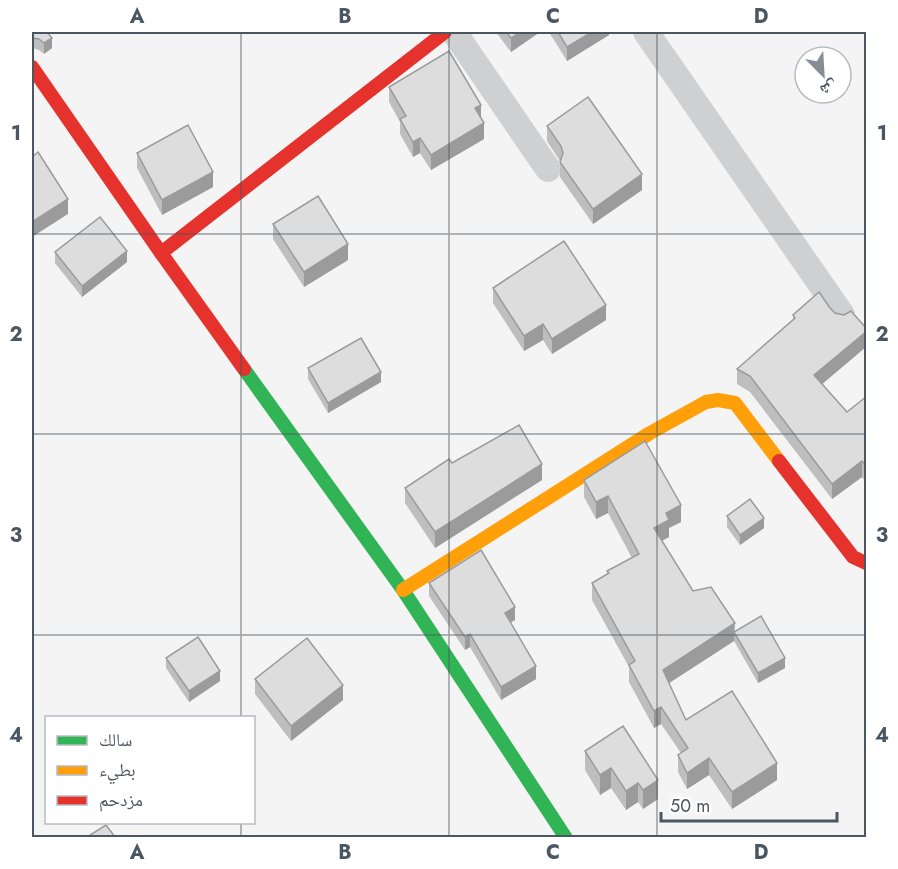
<svg xmlns="http://www.w3.org/2000/svg" width="898" height="869" font-family="Jost,'Noto Naskh Arabic',sans-serif">
	<rect width="100%" height="100%" fill="#f4f4f4"/>
	<g fill="none" stroke-linecap="round" stroke-linejoin="round">
		<!-- street -->
		<g stroke="#ced0d2" stroke-width="26">
			<polyline points="454,32 548,169"/>
			<polyline points="646,32 842,315"/>
		</g>
		<!-- fast -->
		<polyline stroke="#30b455" stroke-width="14" points="244,369 403,590 566,838"/>
		<!-- slow -->
		<polyline stroke="#ff9f0a" stroke-width="14" points="403,590 650,433 706,402 718,400 735,403 779,461"/>
		<!-- jam -->
		<g stroke="#e5322d" stroke-width="14">
			<polyline points="32,67 161,253 244,369"/>
			<polyline points="161,253 445,32"/>
			<polyline points="779,461 853,557 866,563"/>
		</g>
	</g>
	<!-- wall -->
	<g fill="#bebebf">
		<polygon points="32,32 52,48 44,54 39,50 32,48"/>
		<polygon points="496,32 540,32 511,52"/>
		<polygon points="549,32 609,32 609,35 567,61"/>
		<polygon points="389,87 481,118 484,139 431,170 420,153 413,157 400,134 400,122 389,102"/>
		<polygon points="547,126 642,190 593,224 560,177 560,161 547,141"/>
		<polygon points="137,153 213,187 162,215 137,168"/>
		<polygon points="867,214 867,229 865,228 865,215"/>
		<polygon points="273,224 348,260 304,287 273,239"/>
		<polygon points="55,252 127,262 82,297 55,263"/>
		<polygon points="493,288 606,320 552,354 543,340 524,351 493,303"/>
		<polygon points="830,308 835,313 867,329 867,346 822,384 847,412 867,396 867,483 862,477 832,499 750,392 737,384 737,369 793,320 793,315"/>
		<polygon points="308,368 381,382 328,413 308,379"/>
		<polygon points="452,463 542,480 435,548 405,503 405,488"/>
		<polygon points="584,480 681,522 669,528 669,537 662,541 693,591 735,631 785,668 758,683 734,641 669,683 686,720 777,780 732,809 709,775 687,789 678,772 678,755 681,753 661,724 654,728 629,682 629,667 592,600 592,583 607,574 607,571 632,558 608,513 596,519 584,497"/>
		<polygon points="727,516 764,528 740,545 727,527"/>
		<polygon points="429,583 515,620 510,622 536,679 501,700 470,647 465,650 429,596"/>
		<polygon points="166,658 220,681 189,702 166,668"/>
		<polygon points="255,679 343,700 291,741 255,694"/>
		<polygon points="623,726 658,799 643,809 638,802 626,810 611,788 600,795 585,770 585,751"/>
	</g>
	<!-- shaded-wall -->
	<g fill="#9b9b9b">
		<polygon points="520,32 540,32 511,52 511,38"/>
		<polygon points="592,32 609,32 609,35 567,61 567,47"/>
		<polygon points="52,38 52,48 44,54 44,43"/>
		<polygon points="481,105 481,120 475,108"/>
		<polygon points="484,123 484,139 431,170 431,155"/>
		<polygon points="420,138 420,153 413,157 413,142"/>
		<polygon points="213,172 213,187 162,215 162,200"/>
		<polygon points="642,174 642,190 593,224 593,209"/>
		<polygon points="68,199 68,214 32,237 32,222"/>
		<polygon points="348,244 348,260 304,287 304,272"/>
		<polygon points="127,251 127,262 82,297 82,286"/>
		<polygon points="606,305 606,320 552,354 552,339"/>
		<polygon points="543,324 543,340 524,351 524,336"/>
		<polygon points="867,331 867,346 814,391 814,375"/>
		<polygon points="381,372 381,382 328,413 328,403"/>
		<polygon points="862,461 862,477 832,499 832,484"/>
		<polygon points="542,464 542,480 435,548 435,532"/>
		<polygon points="608,496 608,513 596,519 596,502"/>
		<polygon points="681,505 681,522 669,528 669,537 654,545 654,528 666,513"/>
		<polygon points="764,518 764,528 740,545 740,535"/>
		<polygon points="515,607 515,620 505,626 505,613"/>
		<polygon points="735,623 734,641 663,687 663,670"/>
		<polygon points="470,634 470,647 465,650 465,637"/>
		<polygon points="785,658 785,668 758,683 758,673"/>
		<polygon points="536,666 536,679 501,700 501,687"/>
		<polygon points="220,671 220,681 189,702 189,691"/>
		<polygon points="343,685 343,700 291,741 291,726"/>
		<polygon points="661,707 661,724 654,728 654,711"/>
		<polygon points="709,758 709,775 687,789 687,773"/>
		<polygon points="777,763 777,780 732,809 732,792"/>
		<polygon points="611,768 611,788 600,795 600,775"/>
		<polygon points="658,780 658,799 643,809 643,790"/>
		<polygon points="638,783 638,802 626,810 626,791"/>
	</g>
	<!-- building -->
	<g fill="#ddddde" stroke="#9b9b9b" stroke-width="1.5">
		<polygon points="32,32 47,32 52,38 44,43 39,39 32,38"/>
		<polygon points="506,32 520,32 511,38"/>
		<polygon points="558,32 592,32 567,47"/>
		<polygon points="449,51 481,105 475,108 484,123 431,155 420,138 413,142 400,119 406,116 389,87"/>
		<polygon points="588,97 642,174 593,209 560,162 563,153 561,146 547,126"/>
		<polygon points="188,125 213,172 162,200 137,153"/>
		<polygon points="38,152 68,199 32,222 32,157"/>
		<polygon points="318,196 348,244 304,272 273,224"/>
		<polygon points="100,217 127,251 82,286 55,252"/>
		<polygon points="564,241 606,305 552,339 543,324 524,336 493,288"/>
		<polygon points="819,292 830,308 835,313 844,315 851,311 867,329 867,331 814,375 847,412 867,396 867,467 862,461 832,484 750,376 737,369 795,318 793,315"/>
		<polygon points="361,338 381,372 328,403 308,368"/>
		<polygon points="519,425 542,464 435,532 405,488 449,459 452,463"/>
		<polygon points="645,441 681,505 666,513 669,520 654,528 693,591 711,587 735,623 663,670 686,720 732,691 777,763 732,792 709,758 687,773 678,755 688,748 661,707 654,711 629,665 635,661 592,583 609,573 607,571 639,554 608,496 596,502 584,480"/>
		<polygon points="750,499 764,518 740,535 727,516"/>
		<polygon points="481,550 515,607 505,613 536,666 501,687 470,634 465,637 429,583"/>
		<polygon points="761,616 785,658 758,673 734,632"/>
		<polygon points="198,637 220,671 189,691 166,658"/>
		<polygon points="307,638 343,685 291,726 255,679"/>
		<polygon points="623,726 658,780 643,790 638,783 626,791 611,768 600,775 585,751"/>
		<polygon points="106,825 115,837 87,837"/>
	</g>
	<!-- grid -->
	<path fill="none" stroke="#4a5661" stroke-width="1.5" stroke-opacity="0.55" d="M 241,32 L 241,718M 449,32 L 449,838M 657,32 L 657,838M 32,234 L 866,234M 32,434 L 866,434M 32,635 L 866,635M 241,822 L 241,838"/>
	<!-- border -->
	<rect width="898" height="869" fill="none" stroke="#ffffff" stroke-width="66"/>
	<!-- legend -->
	<rect x="45" y="716" width="210" height="108" fill="#ffffff" stroke="#b7bbc0" stroke-width="1.5"/>
	<rect x="57" y="736" width="30" height="9" fill="#30b455" stroke="#b7bbc0" stroke-width="1.5"/>
	<text x="99" y="746" font-size="18" fill="#4a5661">سالك</text>
	<rect x="57" y="766" width="30" height="9" fill="#ff9f0a" stroke="#b7bbc0" stroke-width="1.5"/>
	<text x="99" y="776" font-size="18" fill="#4a5661">بطيء</text>
	<rect x="57" y="796" width="30" height="9" fill="#e5322d" stroke="#b7bbc0" stroke-width="1.5"/>
	<text x="99" y="806" font-size="18" fill="#4a5661">مزدحم</text>
	<!-- north arrow -->
	<g transform="translate(823 75) rotate(156)"><circle r="28" fill="#ffffff" stroke="#b7bbc0" stroke-width="1.5"/>
	<path d="M0-4.5L10 22L0 15L-10 22Z" fill="#868d94"/>
	<text y="-9" font-size="16" font-weight="bold" text-anchor="middle" fill="#4a5661">ش</text>
	</g>
	<!-- scale -->
	<path d="M661 812v9h176v-9" fill="none" stroke="#4a5661" stroke-width="3"/>
	<text x="670" y="812" font-size="18" fill="#4a5661" stroke="#ffffff" stroke-width="4.5" paint-order="stroke">50 m</text>
	<rect x="33" y="33" width="832" height="803" fill="none" stroke="#4a5661" stroke-width="2"/>
	<g font-size="20" text-anchor="middle" font-weight="bold" fill="#4a5661">
		<text x="137" y="23">A</text>
		<text x="345" y="23">B</text>
		<text x="553" y="23">C</text>
		<text x="761" y="23">D</text>
		<text x="16" y="140">1</text>
		<text x="882" y="140">1</text>
		<text x="16" y="341">2</text>
		<text x="882" y="341">2</text>
		<text x="16" y="542">3</text>
		<text x="882" y="542">3</text>
		<text x="16" y="742">4</text>
		<text x="882" y="742">4</text>
		<text x="137" y="859">A</text>
		<text x="345" y="859">B</text>
		<text x="553" y="859">C</text>
		<text x="761" y="859">D</text>
	</g>
</svg>
